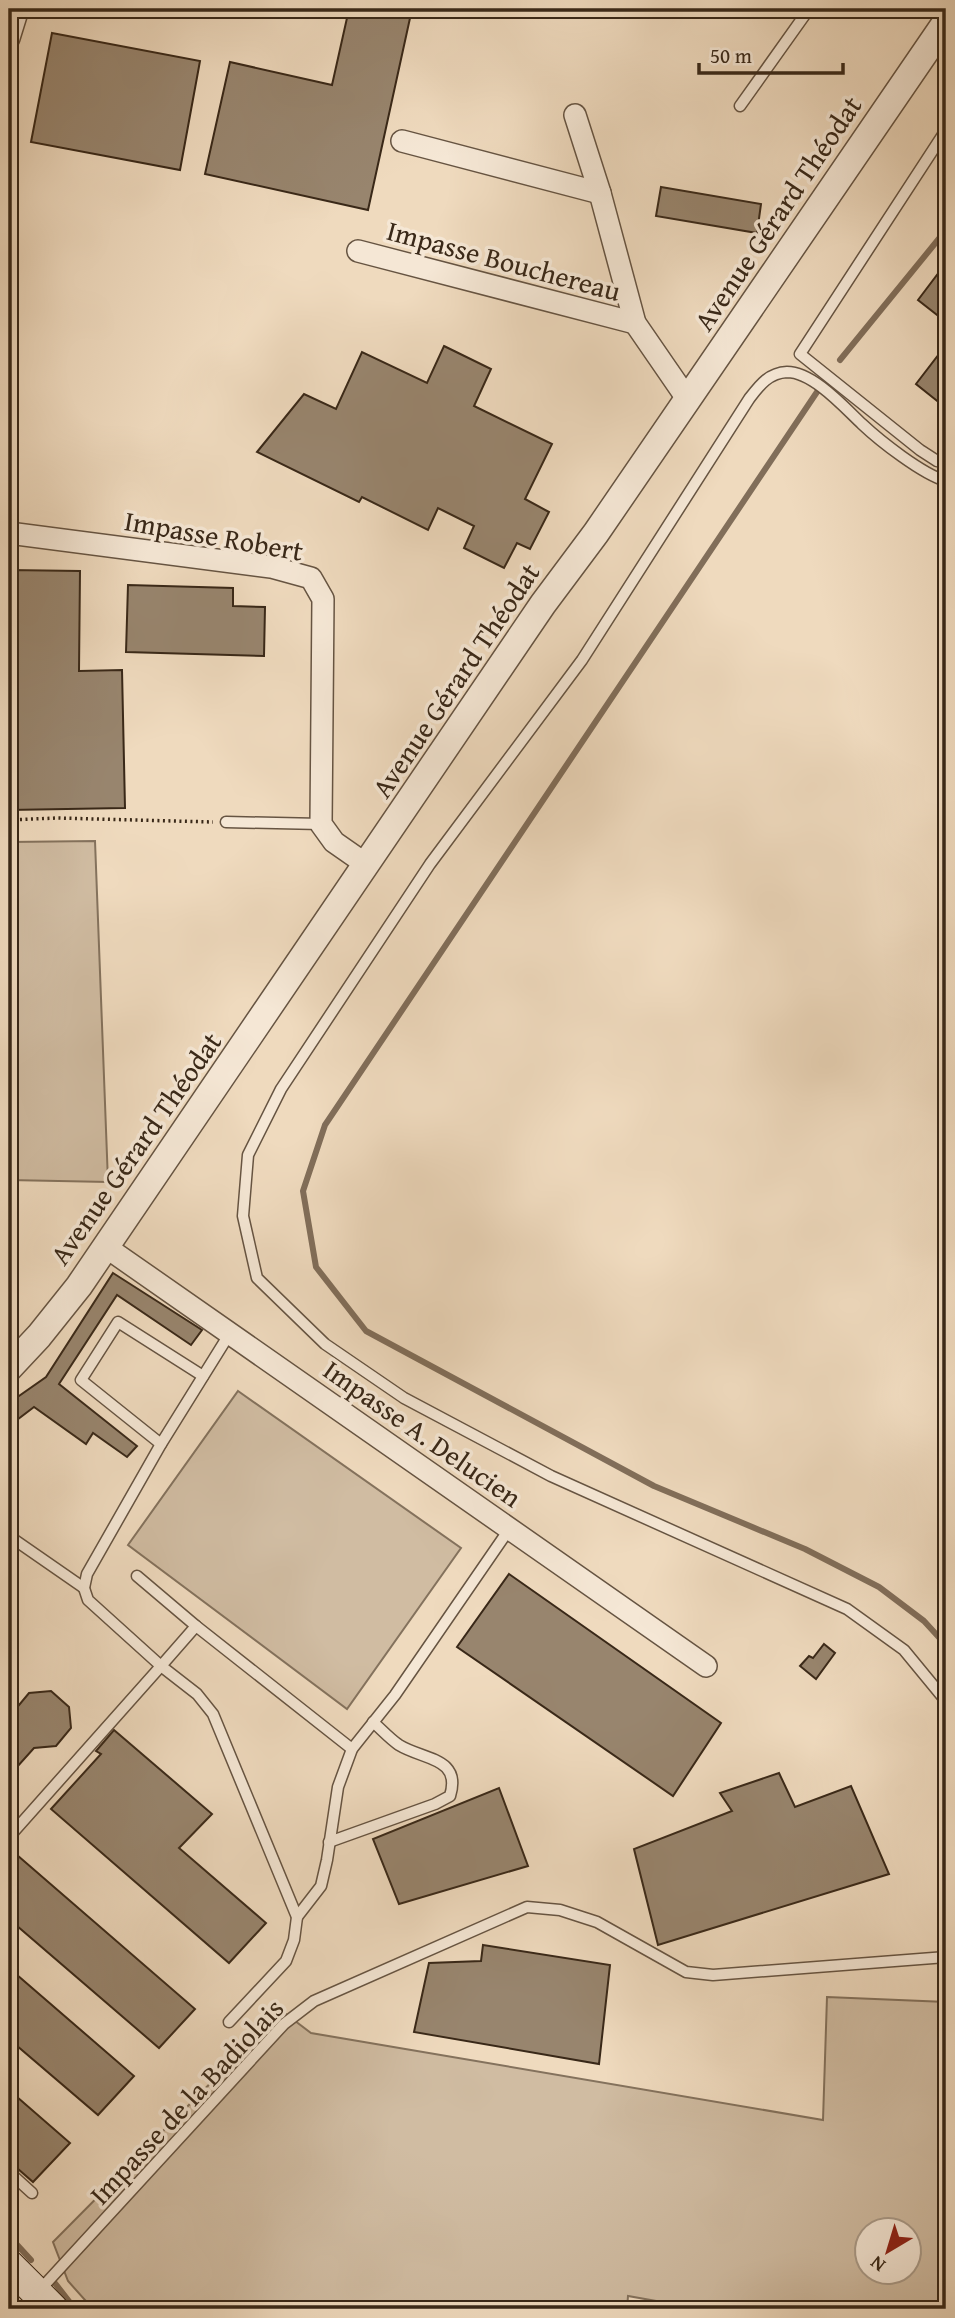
<svg xmlns="http://www.w3.org/2000/svg" width="955" height="2318" font-family="'Gentium Book Plus',serif">
	<rect width="100%" height="100%" fill="#efdabe"/>
	<filter id="stains"><feTurbulence type="fractalNoise" baseFrequency=".00286" numOctaves="4"/><feColorMatrix values="0 0 0 0 .2 0 0 0 0 .09 0 0 0 0 .02 0 0 0 .5 -.17"/></filter>
	<radialGradient id="worn" r=".72"><stop offset=".6" stop-color="#630" stop-opacity="0"/><stop offset="1" stop-color="#630" stop-opacity=".3"/></radialGradient>
	<!-- green -->
	<g fill="#d0bca2" stroke="#84725d" stroke-width="2" fill-rule="evenodd">
		<polygon points="95,841 108,1182 9,1180 9,842"/>
		<polygon points="238,1391 461,1548 347,1709 128,1545"/>
		<path d="M 827,1997 L 946,2002 L 946,2309 L 701,2309 L 628,2296 L 627,2309 L 93,2309 L 68,2281 L 53,2242 L 282,2011 L 311,2033 L 823,2120 ZM 867,2230 L 909,2230 L 909,2272 L 867,2272 Z"/>
	</g>
	<g fill="none" stroke-linecap="round" stroke-linejoin="round">
		<!-- stream -->
		<g stroke="#816e5a" stroke-width="6">
			<polyline points="840,360 946,230"/>
			<polyline points="819,389 325,1125 303,1191 316,1267 366,1331 654,1486 805,1549 879,1587 924,1621 946,1645"/>
			<polyline points="9,2236 31,2260"/>
			<polyline points="54,2282 75,2309"/>
		</g>
	</g>
	<!-- building -->
	<g fill="#98856e" stroke="#392818" stroke-width="2">
		<polygon points="349,9 412,9 368,210 205,174 230,62 332,85"/>
		<polygon points="52,33 200,61 180,170 31,142"/>
		<polygon points="661,187 761,204 757,233 656,216"/>
		<polygon points="946,263 946,322 918,300"/>
		<polygon points="946,345 946,408 916,384"/>
		<polygon points="444,346 491,369 474,406 552,444 525,499 549,512 530,549 517,543 504,568 464,548 474,526 438,508 428,530 362,497 359,502 257,452 304,394 336,409 362,352 427,383"/>
		<polygon points="9,570 80,571 79,671 122,670 125,808 9,810"/>
		<polygon points="128,585 233,588 233,606 265,607 264,656 126,652"/>
		<polygon points="113,1273 202,1330 191,1345 117,1295 59,1384 137,1446 127,1457 93,1433 86,1444 34,1407 9,1426 9,1403 46,1377"/>
		<polygon points="509,1574 721,1723 673,1796 457,1647"/>
		<polygon points="824,1644 835,1653 816,1679 800,1666 809,1656 813,1658"/>
		<polygon points="51,1691 69,1707 71,1728 56,1746 34,1748 9,1776 9,1741 16,1733 14,1711 29,1693"/>
		<polygon points="114,1730 212,1814 179,1848 266,1923 229,1963 51,1809 101,1754 96,1751"/>
		<polygon points="779,1773 795,1807 851,1786 889,1874 658,1945 634,1849 732,1811 720,1793"/>
		<polygon points="499,1788 528,1866 399,1904 373,1839"/>
		<polygon points="17,1855 195,2009 159,2048 9,1919 9,1864"/>
		<polygon points="483,1945 610,1965 599,2064 414,2032 429,1963 481,1961"/>
		<polygon points="9,1968 134,2076 98,2115 9,2039"/>
		<polygon points="9,2090 70,2143 33,2182 9,2161"/>
	</g>
	<g fill="none" stroke-linecap="round" stroke-linejoin="round">
		<defs>
			<g id="service">
				<polyline points="740,106 809,9"/>
				<polyline points="946,130 800,354 920,450 937,461 946,463"/>
				<path d="M 946,481 C 922,474 880,441 862,424 C 844,407 813,372 787,372 C 768,373 759,386 749,399 L 582,660 L 430,864 L 281,1089 L 248,1155 L 243,1216 L 257,1278 L 325,1344 L 404,1398 L 551,1476 L 847,1609 L 904,1650 L 946,1701"/>
				<polyline points="226,822 321,824"/>
				<polyline points="161,1444 81,1380 118,1322 203,1376"/>
				<polyline points="9,1536 84,1588"/>
				<polyline points="137,1576 196,1626"/>
				<polyline points="9,1837 161,1666 88,1600 84,1588 87,1574 161,1444 230,1333"/>
				<path d="M 329,1842 L 435,1804 L 450,1796 C 462,1757 423,1760 399,1745 C 390,1739 382,1730 373,1722"/>
				<polyline points="297,1917 321,1886 327,1860 338,1787 352,1749 395,1695 510,1528"/>
				<polyline points="229,2022 286,1961 294,1940 297,1917 213,1714 197,1694 161,1666 196,1626 352,1749"/>
				<polyline points="9,2172 32,2193"/>
				<polyline points="39,2291 284,2024 314,2001 527,1907 560,1910 597,1922 686,1972 713,1975 946,1957"/>
			</g>
			<g id="minor">
				<polyline points="9,38 18,9"/>
				<polyline points="575,115 600,193 635,323 688,400"/>
				<polyline points="402,141 600,193"/>
				<polyline points="358,251 635,323"/>
				<polyline points="9,533 271,567 311,578 323,599 321,824 334,842 367,865"/>
				<polyline points="106,1247 706,1666"/>
			</g>
			<polyline id="tertiary" points="9,1368 39,1336 79,1286 543,604 596,533 946,22"/>
			<polyline id="secondary" points="9,2265 53,2309"/>
		</defs>
		<!-- service casing -->
		<use href="#service" stroke="#665442" stroke-width="13"/>
		<!-- minor casing -->
		<use href="#minor" stroke="#665442" stroke-width="24"/>
		<!-- tertiary casing -->
		<use href="#tertiary" stroke="#665442" stroke-width="29"/>
		<!-- secondary casing -->
		<use href="#secondary" stroke="#392818" stroke-width="32"/>
		<!-- path -->
		<polyline stroke="#392818" stroke-width="3.5" stroke-dasharray="2 3.5" stroke-linecap="butt" points="9,820 57,818 213,822"/>
		<!-- service -->
		<use href="#service" stroke="#f5e7d5" stroke-width="10"/>
		<!-- minor -->
		<use href="#minor" stroke="#f5e7d5" stroke-width="21"/>
		<!-- tertiary -->
		<use href="#tertiary" stroke="#f5e7d5" stroke-width="26"/>
		<!-- secondary -->
		<use href="#secondary" stroke="#f5e7d5" stroke-width="30"/>
	</g>
	<g text-anchor="middle" dominant-baseline="central" stroke-width="7" stroke-linejoin="round" paint-order="stroke">
		<!-- street labels -->
		<g font-size="28" fill="#392818" stroke="#f5e7d5">
			<text transform="translate(777 213) rotate(-56)">Avenue Gérard Théodat</text>
			<text transform="translate(504 260) rotate(15)">Impasse Bouchereau</text>
			<text transform="translate(214 535) rotate(10)">Impasse Robert</text>
			<text transform="translate(455 680) rotate(-56)">Avenue Gérard Théodat</text>
			<text transform="translate(135 1148) rotate(-55)">Avenue Gérard Théodat</text>
			<text transform="translate(423 1433) rotate(35)">Impasse A. Delucien</text>
			<text transform="translate(186 2101) rotate(-47)">Impasse de la Badiolais</text>
		</g>
	</g>
	<!-- margin -->
	<rect width="955" height="2318" fill="none" stroke="#efdabe" stroke-width="35"/>
	<rect x="10" y="10" width="934" height="2297" fill="none" stroke="#392818" stroke-width="3.5"/>
	<rect x="18" y="18" width="920" height="2283" fill="none" stroke="#392818" stroke-width="2"/>
	<!-- north arrow -->
	<g transform="translate(888 2251) rotate(218)"><circle r="33" fill="#f5e7d5" stroke="#aa9b89" stroke-width="2"/>
	<path d="M0-5L12 26L0 18L-12 26Z" fill="#8f2418"/>
	<text y="-10" font-size="19" font-weight="bold" text-anchor="middle" fill="#392818">N</text>
	</g>
	<!-- scale -->
	<path d="M699 63v10h144v-10" fill="none" stroke="#392818" stroke-width="3.5"/>
	<text x="710" y="63" font-size="21" fill="#392818" stroke="#f5e7d5" stroke-width="5" paint-order="stroke">50 m</text>
	<rect width="100%" height="100%" filter="url(#stains)"/>
	<rect width="100%" height="100%" fill="url(#worn)"/>
</svg>
